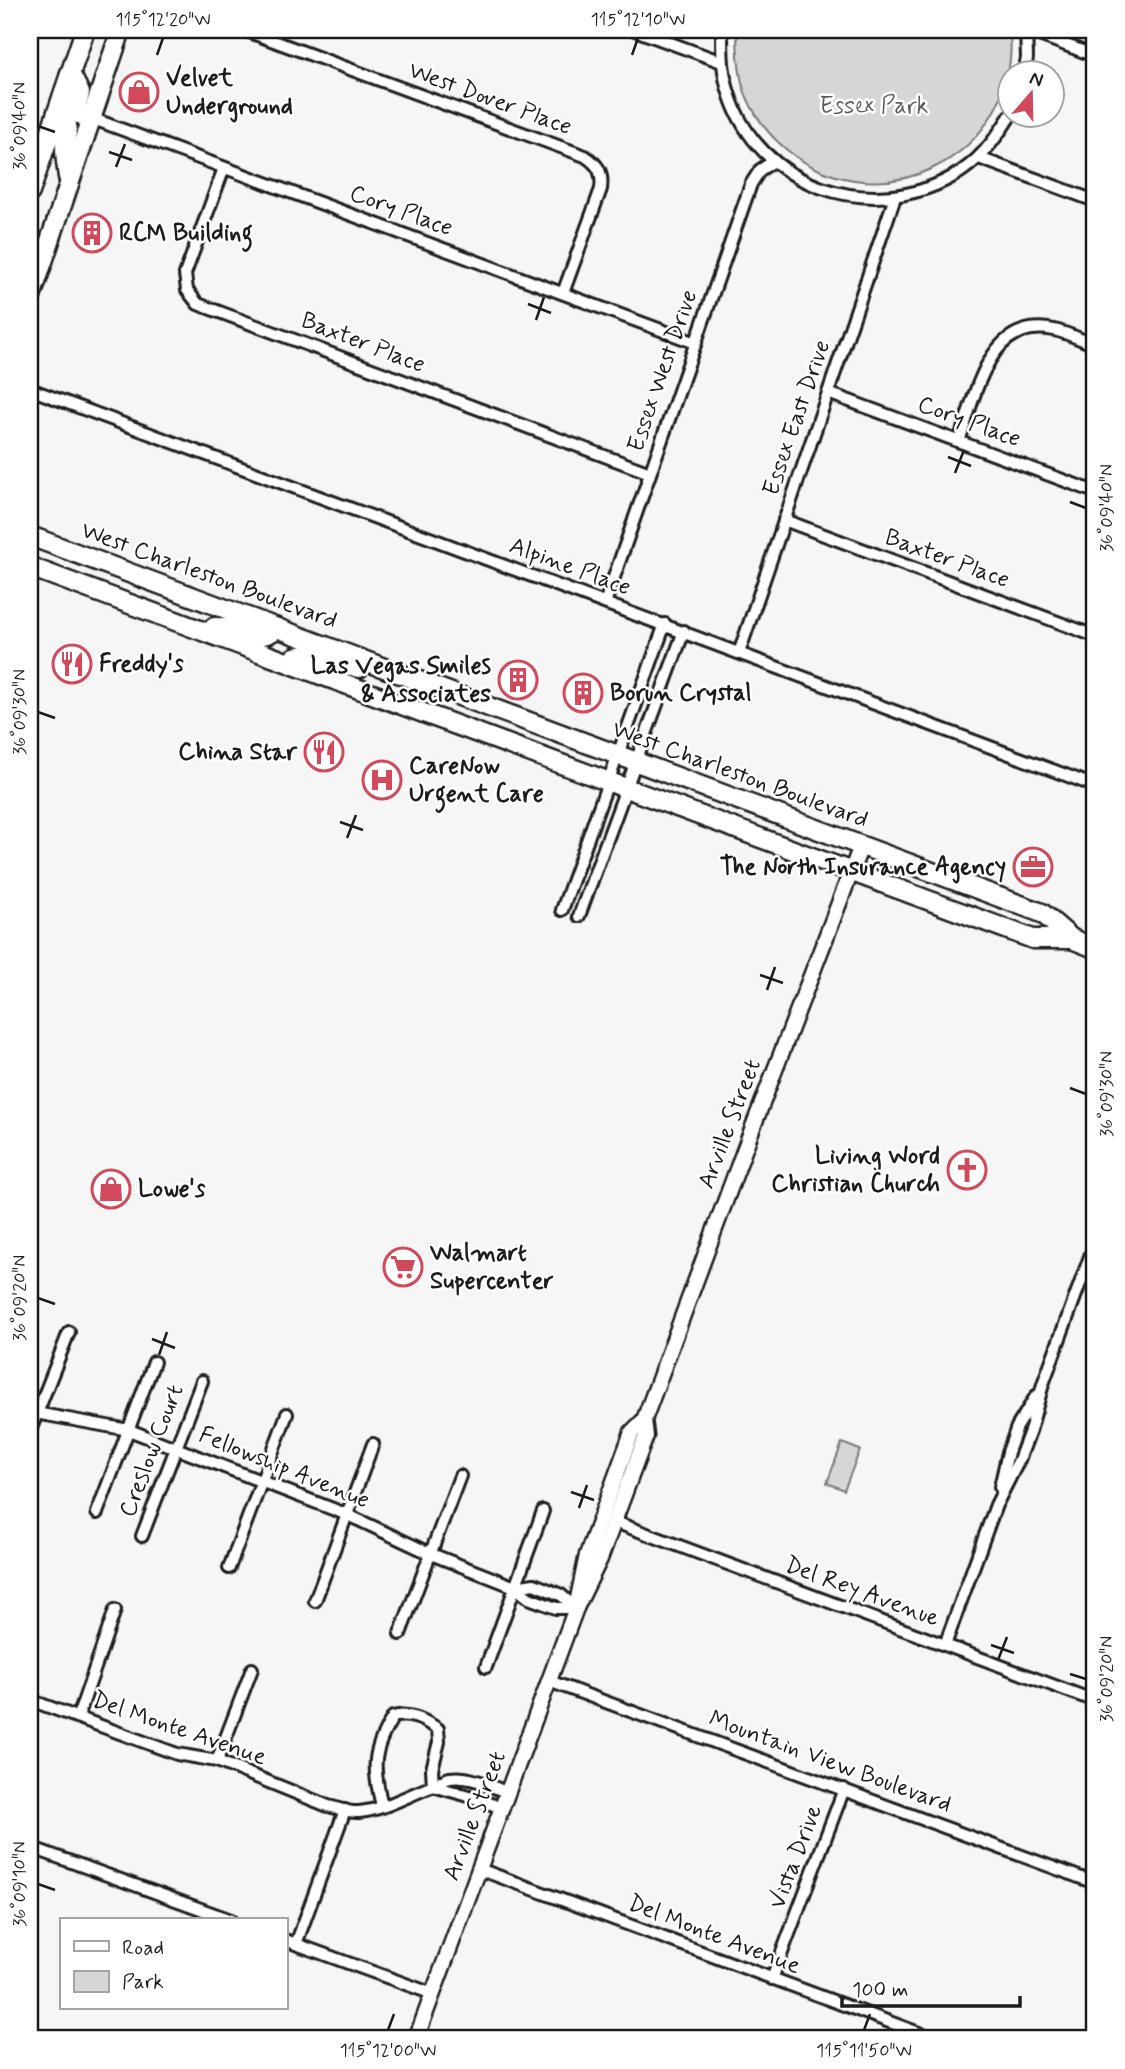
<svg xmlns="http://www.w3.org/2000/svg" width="1125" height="2069" font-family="Mynerve,sans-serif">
	<rect width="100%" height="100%" fill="#f6f6f6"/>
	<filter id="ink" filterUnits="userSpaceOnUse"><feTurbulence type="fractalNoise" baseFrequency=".0143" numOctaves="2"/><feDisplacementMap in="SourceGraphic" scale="14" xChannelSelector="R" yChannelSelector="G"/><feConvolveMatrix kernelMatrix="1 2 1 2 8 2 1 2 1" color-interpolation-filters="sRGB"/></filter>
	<g filter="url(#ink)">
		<!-- green -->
		<g fill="#d6d6d6" stroke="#797979" stroke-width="2">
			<path d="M 737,30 L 1010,30 C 1022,159 872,231 778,142 C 762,127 748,105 742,83 C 738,65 737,48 737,30 Z"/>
			<polygon points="842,1443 860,1450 844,1490 827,1483"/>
		</g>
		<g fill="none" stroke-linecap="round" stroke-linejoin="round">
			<defs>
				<g id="minor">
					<path d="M 244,30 L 585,156 C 599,165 603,173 601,189 L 563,293"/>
					<polyline points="635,30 722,62"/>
					<path d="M 722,30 C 722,52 722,72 729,93 C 758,187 870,223 952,177 C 978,163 995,140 1010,116"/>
					<polyline points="1026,30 1095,56"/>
					<polyline points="1024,74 1027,58 1026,30"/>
					<polyline points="91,118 696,343"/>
					<polyline points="979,158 1095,201"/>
					<polyline points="224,168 185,274 187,290 198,304 650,473"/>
					<polyline points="30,389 1095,786"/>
					<polyline points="828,393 1095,492"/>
					<path d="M 959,441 C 976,395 988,316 1054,330 C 1068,333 1082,340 1095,345"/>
					<polyline points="784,520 1095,636"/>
					<polyline points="605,603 751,184 760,170 774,161"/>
					<polyline points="739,653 895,197"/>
					<polyline points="562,910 665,624"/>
					<polyline points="579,916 684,631"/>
					<polyline points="30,1412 129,1430 348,1515 431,1554 515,1587 529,1598 556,1608 576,1608"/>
					<polyline points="30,1431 69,1332"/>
					<polyline points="1000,1487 1008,1452 1017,1427 1036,1396"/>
					<polyline points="97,1513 154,1362"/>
					<polyline points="615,1522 1095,1701"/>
					<polyline points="142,1536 202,1381"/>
					<polyline points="229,1568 287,1414"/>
					<polyline points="515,1587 534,1584 561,1595 576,1608"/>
					<polyline points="315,1601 373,1444"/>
					<polyline points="400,1634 460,1476"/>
					<polyline points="945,1645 996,1505 1019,1460 1030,1431 1043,1384 1095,1243"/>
					<polyline points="486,1667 543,1511"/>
					<polyline points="549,1681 1095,1883"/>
					<path d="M 30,1700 L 177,1754 L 217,1761 L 328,1806 C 338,1808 349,1813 359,1812 C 384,1810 408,1795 431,1787 C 437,1785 444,1779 450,1778 C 469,1775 491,1786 508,1793"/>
					<polyline points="78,1717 115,1610"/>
					<polyline points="217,1761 252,1669"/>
					<polyline points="433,1786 469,1796 502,1808"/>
					<path d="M 382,1806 C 373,1768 371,1752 393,1717 C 410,1712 424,1720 438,1729 L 439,1742 L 432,1769 L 433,1786"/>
					<polyline points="30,1847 231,1920"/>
					<polyline points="479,1869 935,2039"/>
					<polyline points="285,1940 433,1994"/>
					<polyline points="296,1944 345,1810"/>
					<polyline points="772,1979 844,1789"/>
				</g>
				<g id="tertiary">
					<polyline points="576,1608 587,1555 632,1432 644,1420 748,1140 861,846"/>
					<polyline points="416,2039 576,1608 600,1559 646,1436 644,1420"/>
				</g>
				<g id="primary">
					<polyline points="70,73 80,93 75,113 91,118"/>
					<path d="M 57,112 C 74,126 65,131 65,148 C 65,158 67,168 68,177"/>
					<polyline points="30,192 85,30"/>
					<polyline points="30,300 121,30"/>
					<polyline points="30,536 1042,913 1072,939"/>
					<polyline points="30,567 1033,939 1072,939 1095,948"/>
					<path d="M 214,627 C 222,627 231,627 238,629 C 256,633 261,641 277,628"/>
					<polyline points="290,662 295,657 307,655 359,668"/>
				</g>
			</defs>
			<!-- minor casing -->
			<use href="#minor" stroke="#1c1c1c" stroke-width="16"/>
			<!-- tertiary casing -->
			<use href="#tertiary" stroke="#1c1c1c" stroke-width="19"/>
			<!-- primary casing -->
			<use href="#primary" stroke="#1c1c1c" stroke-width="23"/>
			<!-- minor -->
			<use href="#minor" stroke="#fff" stroke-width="10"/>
			<!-- tertiary -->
			<use href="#tertiary" stroke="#fff" stroke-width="14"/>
			<!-- primary -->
			<use href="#primary" stroke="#fff" stroke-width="18"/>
		</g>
	</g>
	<!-- ticks -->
	<path fill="none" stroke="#1c1c1c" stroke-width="2.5" d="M 157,55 L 163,38M 632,55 L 638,38M 38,126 L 55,132M 109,152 L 132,160M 116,167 L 125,144M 528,304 L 551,313M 536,320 L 544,297M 948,457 L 971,466M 955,473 L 964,450M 1070,502 L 1086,508M 38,712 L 55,718M 340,822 L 363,830M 347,838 L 356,815M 760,975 L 783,983M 767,990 L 775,967M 1070,1088 L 1086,1094M 38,1298 L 55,1304M 152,1339 L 175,1348M 159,1355 L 167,1332M 571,1492 L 594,1500M 579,1508 L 587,1485M 991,1645 L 1014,1653M 998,1660 L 1007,1637M 1070,1674 L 1086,1679M 38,1884 L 55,1890M 388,2030 L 394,2014M 864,2030 L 870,2014"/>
	<!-- icons -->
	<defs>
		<symbol id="shop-ring" viewBox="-11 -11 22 22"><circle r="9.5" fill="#fff" stroke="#d1495b" stroke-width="1.5"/><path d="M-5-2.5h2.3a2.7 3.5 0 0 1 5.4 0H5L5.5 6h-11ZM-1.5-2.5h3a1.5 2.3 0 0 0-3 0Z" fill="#d1495b"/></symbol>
		<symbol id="building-ring" viewBox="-11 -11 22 22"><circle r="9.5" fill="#fff" stroke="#d1495b" stroke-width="1.5"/><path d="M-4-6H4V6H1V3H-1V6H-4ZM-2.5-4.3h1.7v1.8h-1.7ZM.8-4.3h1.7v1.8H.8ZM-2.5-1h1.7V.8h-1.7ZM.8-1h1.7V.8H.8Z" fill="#d1495b"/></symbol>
		<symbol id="restaurant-ring" viewBox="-11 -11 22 22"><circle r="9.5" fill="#fff" stroke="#d1495b" stroke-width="1.5"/><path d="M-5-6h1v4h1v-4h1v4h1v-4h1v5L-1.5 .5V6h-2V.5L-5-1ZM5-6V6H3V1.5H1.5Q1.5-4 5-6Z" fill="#d1495b"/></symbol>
		<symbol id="hospital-ring" viewBox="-11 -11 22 22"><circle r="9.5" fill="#fff" stroke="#d1495b" stroke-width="1.5"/><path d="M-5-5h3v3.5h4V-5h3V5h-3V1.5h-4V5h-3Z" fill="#d1495b"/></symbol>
		<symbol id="office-ring" viewBox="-11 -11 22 22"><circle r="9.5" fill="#fff" stroke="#d1495b" stroke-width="1.5"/><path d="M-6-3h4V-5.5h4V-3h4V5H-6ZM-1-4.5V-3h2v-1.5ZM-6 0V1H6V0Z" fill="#d1495b"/></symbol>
		<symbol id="church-ring" viewBox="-11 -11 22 22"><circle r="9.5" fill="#fff" stroke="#d1495b" stroke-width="1.5"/><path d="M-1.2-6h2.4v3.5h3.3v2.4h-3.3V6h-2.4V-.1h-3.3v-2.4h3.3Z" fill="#d1495b"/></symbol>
		<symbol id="supermarket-ring" viewBox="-11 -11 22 22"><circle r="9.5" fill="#fff" stroke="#d1495b" stroke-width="1.5"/><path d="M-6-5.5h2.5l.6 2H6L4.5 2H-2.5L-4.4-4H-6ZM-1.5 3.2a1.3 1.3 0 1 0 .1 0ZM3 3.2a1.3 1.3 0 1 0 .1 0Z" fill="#d1495b"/></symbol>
	</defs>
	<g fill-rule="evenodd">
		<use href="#shop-ring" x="117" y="70" width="44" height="44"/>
		<use href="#building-ring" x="70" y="211" width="44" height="44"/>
		<use href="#restaurant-ring" x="50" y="642" width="44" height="44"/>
		<use href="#building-ring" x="496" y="658" width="44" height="44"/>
		<use href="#building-ring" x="561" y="671" width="44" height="44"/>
		<use href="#restaurant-ring" x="302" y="730" width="44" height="44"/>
		<use href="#hospital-ring" x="360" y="758" width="44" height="44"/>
		<use href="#office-ring" x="1011" y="845" width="44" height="44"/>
		<use href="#church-ring" x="945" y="1148" width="44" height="44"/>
		<use href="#shop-ring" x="89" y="1167" width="44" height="44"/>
		<use href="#supermarket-ring" x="381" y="1245" width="44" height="44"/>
	</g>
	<g text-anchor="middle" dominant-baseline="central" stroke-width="5" stroke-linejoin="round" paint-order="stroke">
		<!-- poi labels -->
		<g font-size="24" font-weight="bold" fill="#1c1c1c" stroke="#fff" text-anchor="start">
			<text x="166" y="78">Velvet<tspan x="166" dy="28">Underground</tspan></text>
			<text x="119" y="233">RCM Building</text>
			<text x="99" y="664">Freddy's</text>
			<text x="491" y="666" text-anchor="end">Las Vegas Smiles<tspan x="491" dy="28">&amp; Associates</tspan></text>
			<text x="610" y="693">Borun Crystal</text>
			<text x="297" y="752" text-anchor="end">China Star</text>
			<text x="409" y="766">CareNow<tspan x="409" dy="28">Urgent Care</tspan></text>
			<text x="1006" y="867" text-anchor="end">The North Insurance Agency</text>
			<text x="940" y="1156" text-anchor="end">Living Word<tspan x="940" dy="28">Christian Church</tspan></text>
			<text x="138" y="1189">Lowe's</text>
			<text x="430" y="1253">Walmart<tspan x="430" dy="28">Supercenter</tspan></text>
		</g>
		<!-- street labels -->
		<g font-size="24" fill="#1c1c1c" stroke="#fff">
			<text transform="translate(490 99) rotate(20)">West Dover Place</text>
			<text transform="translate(401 211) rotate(20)">Cory Place</text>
			<text transform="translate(363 343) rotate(21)">Baxter Place</text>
			<text transform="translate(663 371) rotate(-71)">Essex West Drive</text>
			<text transform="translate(797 418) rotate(-71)">Essex East Drive</text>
			<text transform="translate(969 422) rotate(20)">Cory Place</text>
			<text transform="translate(947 559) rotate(20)">Baxter Place</text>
			<text transform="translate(570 567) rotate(20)">Alpine Place</text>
			<text transform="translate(209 576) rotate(20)">West Charleston Boulevard</text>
			<text transform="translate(740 775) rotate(20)">West Charleston Boulevard</text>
			<text transform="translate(730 1124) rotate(-69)">Arville Street</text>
			<text transform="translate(152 1451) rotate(-69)">Creslow Court</text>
			<text transform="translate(284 1468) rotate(22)">Fellowship Avenue</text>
			<text transform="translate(862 1592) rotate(20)">Del Rey Avenue</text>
			<text transform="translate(179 1729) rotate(19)">Del Monte Avenue</text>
			<text transform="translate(830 1762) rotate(20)">Mountain View Boulevard</text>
			<text transform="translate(475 1816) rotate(-69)">Arville Street</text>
			<text transform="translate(796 1857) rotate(-69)">Vista Drive</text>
			<text transform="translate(714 1935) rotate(21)">Del Monte Avenue</text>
		</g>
		<!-- park labels -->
		<g font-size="24" fill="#5d5d5d" stroke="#fff">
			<text x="874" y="106">Essex Park</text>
		</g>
	</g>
	<!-- margin -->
	<rect width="1125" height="2069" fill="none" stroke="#fff" stroke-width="77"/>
	<!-- legend -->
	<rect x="60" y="1918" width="228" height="91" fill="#ffffff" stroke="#a4a4a4" stroke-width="2"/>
	<rect x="74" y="1941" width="35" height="10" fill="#ffffff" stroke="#a4a4a4" stroke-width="2"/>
	<text x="122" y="1954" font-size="21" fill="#1c1c1c">Road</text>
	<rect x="74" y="1971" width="35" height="21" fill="#d6d6d6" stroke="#a4a4a4" stroke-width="2"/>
	<text x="122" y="1988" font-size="21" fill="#1c1c1c">Park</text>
	<!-- north arrow -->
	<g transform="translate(1031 94) rotate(20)"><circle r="33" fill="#ffffff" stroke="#a4a4a4" stroke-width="2"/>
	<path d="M0-5L12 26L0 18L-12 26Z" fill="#d1495b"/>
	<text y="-10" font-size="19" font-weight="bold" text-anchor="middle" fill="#1c1c1c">N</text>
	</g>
	<!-- scale -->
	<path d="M842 1996v10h178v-10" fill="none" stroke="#1c1c1c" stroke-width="3.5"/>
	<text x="852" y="1996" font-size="21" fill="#1c1c1c" stroke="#ffffff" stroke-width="5" paint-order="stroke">100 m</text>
	<rect x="38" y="38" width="1048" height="1992" fill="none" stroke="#1c1c1c" stroke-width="2.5"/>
	<g font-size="18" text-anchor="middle" fill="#1c1c1c">
		<text x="163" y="25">115°12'20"W</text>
		<text x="638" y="25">115°12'10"W</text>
		<text transform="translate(19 126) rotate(-90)" y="6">36°09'40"N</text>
		<text transform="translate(1106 508) rotate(-90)" y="6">36°09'40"N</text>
		<text transform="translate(19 712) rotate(-90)" y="6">36°09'30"N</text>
		<text transform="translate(1106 1094) rotate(-90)" y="6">36°09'30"N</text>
		<text transform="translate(19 1298) rotate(-90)" y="6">36°09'20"N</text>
		<text transform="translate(1106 1679) rotate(-90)" y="6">36°09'20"N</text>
		<text transform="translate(19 1884) rotate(-90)" y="6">36°09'10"N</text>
		<text x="388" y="2056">115°12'00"W</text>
		<text x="864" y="2056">115°11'50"W</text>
	</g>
</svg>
